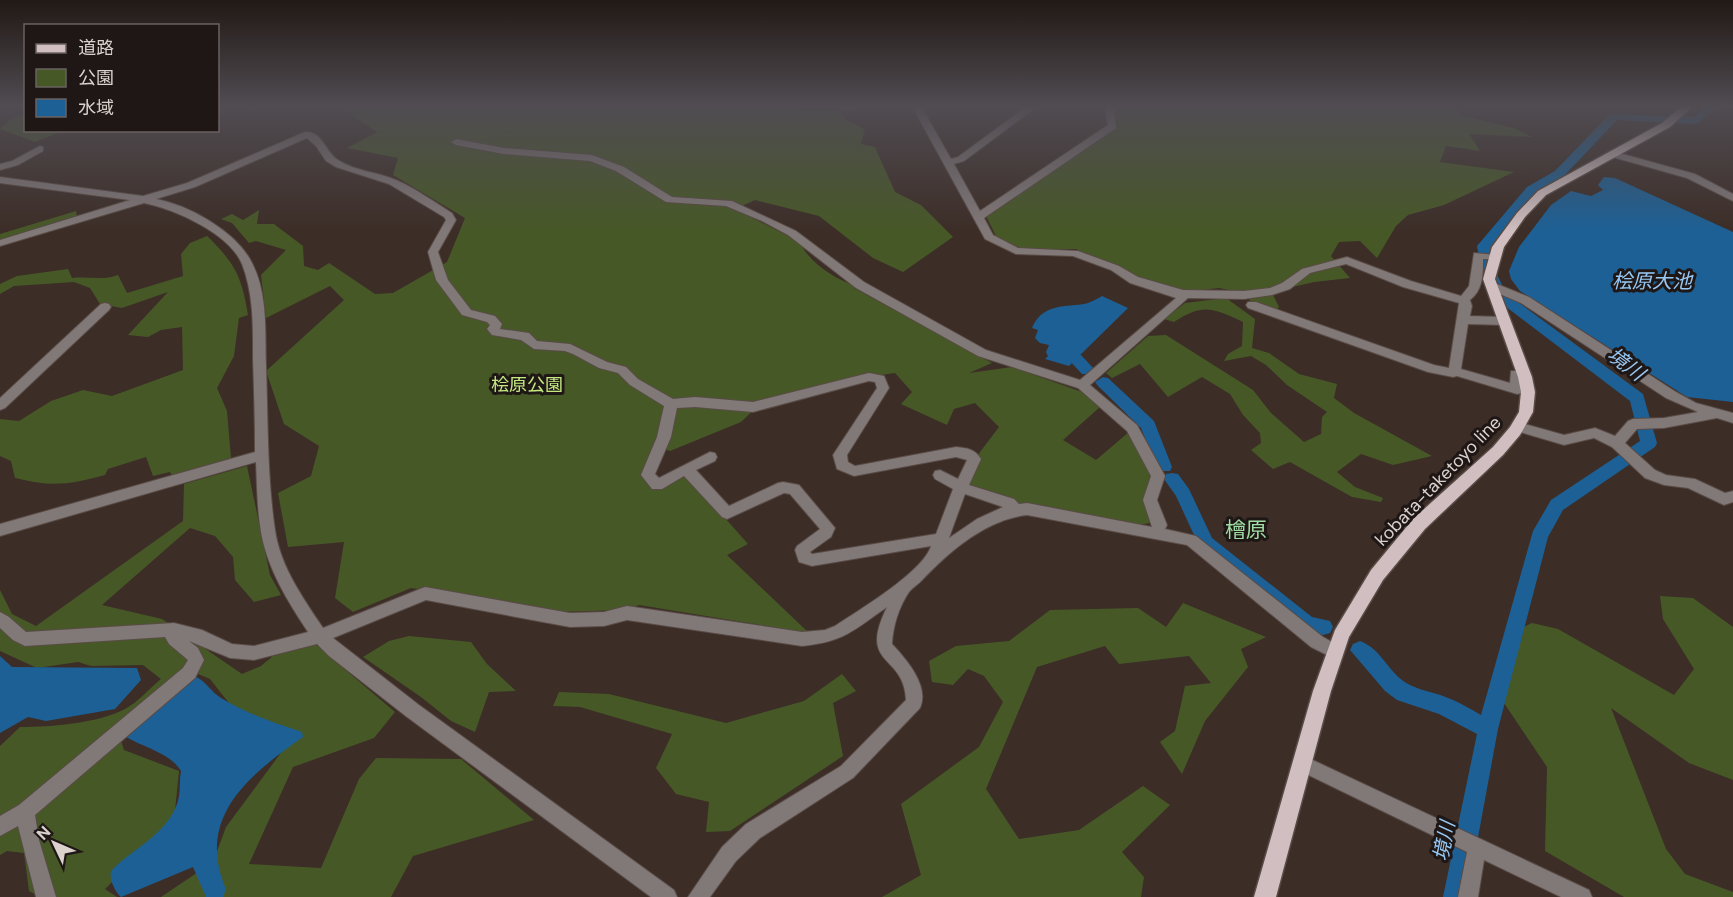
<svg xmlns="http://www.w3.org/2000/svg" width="1733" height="897" font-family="'DM Sans','Noto Sans JP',sans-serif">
	<rect width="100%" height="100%" fill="#3c2d27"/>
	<!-- green -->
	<g fill="#475827">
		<path d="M 339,106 L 798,106 L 801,110 L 839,110 L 846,120 L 865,129 L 861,144 L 875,147 L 895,192 L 921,205 L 953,237 L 903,272 L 873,258 L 819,216 L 755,200 L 735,209 L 800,242 C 809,263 835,279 856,286 L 854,288 L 992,363 L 969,373 L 1012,367 L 1082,392 L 1100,407 L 1063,440 L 1096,460 L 1129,432 L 1152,467 L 1145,499 L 1150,523 L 1132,526 L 1014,508 L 958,481 L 999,427 L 975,403 L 954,409 L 947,425 L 901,404 L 912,392 L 895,373 L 853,379 L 761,403 L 741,422 L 670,451 L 660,448 L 648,474 L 657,485 L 686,474 L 748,544 L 727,555 L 809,633 L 639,605 L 626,610 L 556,612 L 487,598 L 411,588 L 353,612 L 335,598 L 344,542 L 288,547 L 278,493 L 311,476 L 319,446 L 284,424 L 266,371 L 344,300 L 330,286 L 266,318 L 261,275 L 286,250 L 256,241 L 249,243 L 232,223 L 221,219 L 232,214 L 243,220 L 259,210 L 257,224 L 274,224 L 303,246 L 304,266 L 318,270 L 329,263 L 375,294 L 393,293 L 447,262 L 465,218 L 393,175 L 398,158 L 347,148 L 377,132 Z"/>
		<polygon points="1113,106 1460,106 1459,115 1514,128 1532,137 1469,134 1480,151 1446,146 1440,162 1514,172 1444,205 1408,215 1396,226 1377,258 1360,241 1339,242 1331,256 1350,278 1314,282 1276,291 1273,295 1279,307 1276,311 1253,304 1244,293 1219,288 1185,292 1135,279 1076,249 1022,249 997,238 986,216 1116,128 1117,121"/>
		<polygon points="25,114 26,130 63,131 35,142 0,129 12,118"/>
		<polygon points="76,211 77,218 0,241 0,234"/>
		<path d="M 207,236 C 235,263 242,277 248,315 L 239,318 L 234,356 L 217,388 L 227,411 L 231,458 L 172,476 L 170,472 L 153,476 L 146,457 L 108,469 L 105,475 C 68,485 52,487 15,478 L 11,461 L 0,456 L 0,419 L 19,421 L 51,401 L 83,390 L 112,396 L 183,370 L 182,327 L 161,330 L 148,337 L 128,335 L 168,292 L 122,308 L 100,304 L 90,288 L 74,282 L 14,286 L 0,294 L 0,284 L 17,276 L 68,269 L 72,278 C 88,276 103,281 118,275 L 127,293 L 183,276 L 181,254 L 190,243 Z"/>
		<path d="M 1226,298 L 1255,319 L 1252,348 L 1269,353 L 1299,374 L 1337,384 L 1334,398 L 1354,413 L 1432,456 L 1393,465 L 1361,454 L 1337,472 L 1355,487 L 1383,498 L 1381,502 L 1352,497 L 1290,462 L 1273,469 L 1251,450 L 1261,443 L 1260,433 L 1243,415 L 1230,394 L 1202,377 L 1168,397 L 1140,364 L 1112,378 L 1106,373 L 1148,336 L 1166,335 L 1253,390 L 1271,413 L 1304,442 L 1321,434 L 1322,417 L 1327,412 L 1287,385 L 1266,365 L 1251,356 L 1224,361 L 1228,354 L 1242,346 L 1243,322 C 1213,308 1203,303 1174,322 L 1164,319 L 1185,303 Z"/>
		<path d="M 247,466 L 270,575 L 281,595 L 254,602 L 235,580 L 233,557 L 215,536 L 190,528 L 102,605 L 162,619 L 242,674 L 261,666 L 273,656 L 315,644 L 395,712 L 374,738 L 293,767 L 249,864 L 321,868 L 359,779 L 376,758 L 461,759 L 534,820 L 413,856 L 391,897 L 161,897 L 213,862 L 226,827 L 297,731 L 236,712 L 210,679 L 196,673 L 118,731 L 124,750 L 179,771 L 174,820 L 105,889 L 117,897 L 40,897 L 29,891 L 24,853 L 7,851 L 0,855 L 0,746 L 20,727 C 51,727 99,723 125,709 C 138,702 150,688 161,679 L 143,665 L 91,666 L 78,662 L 37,668 L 0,651 L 0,590 L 12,614 L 36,626 L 183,521 L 184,484 Z"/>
		<polygon points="1660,596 1693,598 1733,627 1733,780 1689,763 1611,708 1666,849 1685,874 1733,892 1733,897 1624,897 1545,851 1547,767 1504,703 1519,629 1532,623 1558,629 1674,695 1694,669 1663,619"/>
		<polygon points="1183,603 1266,637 1241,649 1248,667 1205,721 1182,774 1160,742 1175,731 1185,686 1211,683 1189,656 1119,664 1105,646 1037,667 986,789 1019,839 1079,830 1143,786 1170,805 1122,852 1144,877 1141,897 882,897 921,875 901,804 979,747 1003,702 984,676 968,669 953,685 932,682 929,661 956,646 1009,641 1050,610 1138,608 1166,627"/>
		<polygon points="409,636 471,642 487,664 516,691 489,692 475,732 451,721 421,697 363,657 389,641"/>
		<polygon points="842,674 856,691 833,703 843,756 730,831 706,832 709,802 676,794 656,768 672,734 580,707 553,706 559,692 609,694 726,723 804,701"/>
	</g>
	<!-- water -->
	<g fill="#1d6095">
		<polygon points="1604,177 1615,178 1733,232 1733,402 1687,397 1520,291 1511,279 1509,271 1519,247 1551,205 1571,191 1591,196 1603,190 1598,185"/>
		<path d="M 1102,296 L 1128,308 L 1069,366 L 1045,359 L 1048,356 L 1046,352 L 1049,345 L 1040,343 L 1035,338 L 1038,330 L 1032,328 C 1042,304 1063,307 1084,304 C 1090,303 1097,299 1102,296 Z"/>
		<polygon points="0,656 12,667 137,668 141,680 115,709 46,721 28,717 0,733"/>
		<path d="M 196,677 C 207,682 211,692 221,698 C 247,714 273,722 302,732 L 303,737 C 249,775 195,817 226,889 L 223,897 L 206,897 L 193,867 L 121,897 C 115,892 109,879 111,871 C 132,849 166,835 177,804 C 181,794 179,781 181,771 C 170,753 145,748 126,737 Z"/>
	</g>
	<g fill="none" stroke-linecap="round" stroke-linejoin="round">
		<!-- river -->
		<g fill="#1d6095" fill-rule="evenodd">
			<path d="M 1706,106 L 1718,106 L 1697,124 L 1617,120 L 1563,177 L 1535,193 L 1491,246 L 1496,273 L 1507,294 L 1643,394 L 1657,443 L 1655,447 L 1563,510 L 1548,537 L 1498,729 L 1467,897 L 1443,897 L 1477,734 L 1439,714 L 1397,700 L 1385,691 L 1350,650 L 1353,644 L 1360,641 C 1382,649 1388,673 1408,684 C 1419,690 1432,692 1443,696 C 1457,701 1469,708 1481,715 L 1533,531 L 1551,500 L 1640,441 L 1630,401 L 1497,300 L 1482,273 L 1477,246 L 1527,187 L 1555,171 L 1610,114 L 1694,117 Z"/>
			<polygon points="1076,354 1081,355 1095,370 1092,374 1082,374 1068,359 1071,355"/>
			<polygon points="1103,377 1108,378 1154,421 1172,467 1170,471 1158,471 1141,428 1098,386 1095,382"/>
			<polygon points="1172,473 1178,474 1189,489 1212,538 1312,617 1330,621 1333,627 1330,633 1323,635 1300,630 1200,548 1176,496 1164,479 1166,474"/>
		</g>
		<defs>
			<g id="minor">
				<path d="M 836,106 L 859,106 C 854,110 841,110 836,106 Z"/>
				<path d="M 912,106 L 921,106 L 951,159 L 958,157 L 1027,106 L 1038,106 L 964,161 L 954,164 L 980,211 L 1108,125 L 1105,106 L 1114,106 L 1116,128 L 984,218 L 993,235 L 1018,248 L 1078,251 L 1119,266 L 1138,277 L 1183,290 L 1244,291 L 1270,288 L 1282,283 L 1302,269 L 1347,257 L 1411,281 L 1461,296 L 1469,286 L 1474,253 L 1497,255 L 1497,259 L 1483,259 C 1483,275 1483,290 1470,300 L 1472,306 L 1470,316 L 1504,317 L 1510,321 L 1504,325 L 1468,324 L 1461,369 L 1510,383 L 1511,371 L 1528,371 L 1530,374 L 1528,377 L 1522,378 L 1523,390 L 1522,393 L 1517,394 L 1457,376 L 1453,377 L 1428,372 L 1248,308 L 1246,305 L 1248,302 L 1256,302 L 1434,365 L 1449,368 L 1459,303 L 1403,287 L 1346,264 L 1310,273 L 1290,289 L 1272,295 L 1244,299 L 1188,298 L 1090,385 L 1137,425 L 1165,476 L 1157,500 L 1167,525 L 1165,529 L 1196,536 L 1323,637 L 1341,647 L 1343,652 L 1341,657 L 1335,659 L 1311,647 L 1187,545 L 1027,515 C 986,520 951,550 923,579 C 919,584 913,587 909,592 C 899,607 893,626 892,644 C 906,659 930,686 920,708 L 853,778 L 760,838 L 736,861 L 710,897 L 688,897 L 722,847 L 746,824 L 841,766 L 906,700 C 904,652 857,668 887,607 C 854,630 844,642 802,646 L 627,620 L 604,626 L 570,627 L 426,600 L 333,638 L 419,705 L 674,890 L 677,897 L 651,897 L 407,717 L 329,656 L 317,644 L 254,660 L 230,658 L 189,641 L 198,648 L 204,660 L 195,678 L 35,815 L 39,840 L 56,897 L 36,897 L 18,826 L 0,836 L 0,816 L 19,805 L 183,668 L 188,660 L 169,644 L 165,637 L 25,646 L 13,640 L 0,628 L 0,612 L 9,617 L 26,632 L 174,623 L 202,630 L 232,644 L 254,646 L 308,632 C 288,602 267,568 261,532 C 257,509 257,485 256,462 L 0,536 L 0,524 L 255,452 C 255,421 254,390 253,360 C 253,328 254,295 242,264 C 229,233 174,209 144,203 L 0,246 L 0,240 L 130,200 L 0,183 L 0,177 L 143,196 L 187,183 L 305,132 C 322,130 326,153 338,160 C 355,171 377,172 396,180 C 415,188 434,202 452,213 L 456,220 L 438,252 L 448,280 L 471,310 L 495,316 L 502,324 L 500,329 L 529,333 L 537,341 L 570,344 L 607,362 L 626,367 L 638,379 L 673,399 L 695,397 L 753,402 L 869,373 L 884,376 L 889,388 L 847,455 L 848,462 L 855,466 L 956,447 C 967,448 975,449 981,459 L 969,485 L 1014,499 L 1019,504 L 1027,503 L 1152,527 L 1143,500 L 1151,476 L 1127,431 L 1078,388 L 978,356 L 856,288 L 788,235 L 762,221 L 726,206 L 666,202 L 616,171 L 590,161 L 504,154 L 456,145 L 451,142 L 456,139 L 504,148 L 592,155 L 624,167 L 672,197 L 732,201 L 796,231 L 864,282 L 986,350 L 1080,380 L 1176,298 L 1130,283 L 1111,270 L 1073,256 L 1016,254 L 985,239 ZM 307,138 L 316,146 L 326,161 L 336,167 L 389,184 L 444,217 L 446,220 L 428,252 L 436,280 L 462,315 L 487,322 L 490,325 L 487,329 L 492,335 L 521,340 L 534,349 L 565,351 L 573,354 L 599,368 L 618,373 L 630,385 L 664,406 L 657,437 L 641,475 L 652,489 L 662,489 L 684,476 L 722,517 L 727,519 L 784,493 L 790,494 L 820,529 L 797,546 L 795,550 L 799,562 L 812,566 L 931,546 C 923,572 859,610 835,626 L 825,630 L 802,632 L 627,606 L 604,612 L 570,613 L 425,587 L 323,628 C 303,598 280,566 275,530 C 267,476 268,420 266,366 C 265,332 268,294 252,263 C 237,232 189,205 156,199 L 195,187 ZM 869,381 L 875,382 L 877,388 L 833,455 L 837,469 L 854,476 L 956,457 L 967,460 L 958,479 L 940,470 L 935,471 L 933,475 L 935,479 L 953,489 L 936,534 L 812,554 L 810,552 L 831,537 L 835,528 L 799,485 L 794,484 L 783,482 L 778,483 L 729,506 L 696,470 L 715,461 L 717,457 L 715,453 L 710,452 L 659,478 L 655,474 L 671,437 L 677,408 L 695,407 L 753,412 ZM 965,494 L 1003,507 L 977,519 L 949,538 Z"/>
				<polygon points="40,146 43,147 43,151 18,165 0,170 0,164 12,161"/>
				<polygon points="1612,151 1695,174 1733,194 1733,201 1687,178 1609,156 1609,152"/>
				<polygon points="1492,282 1529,297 1676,392 1696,403 1733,413 1733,423 1717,418 1664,428 1637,429 1625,443 1655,470 1666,475 1695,479 1725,493 1733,491 1733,502 1724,505 1688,488 1664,485 1645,478 1612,447 1594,438 1564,445 1513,430 1511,427 1513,424 1518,422 1564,435 1595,428 1615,436 1628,421 1633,419 1664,418 1698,412 1666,398 1521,303 1488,289 1486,286"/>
				<polygon points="105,303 109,304 111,307 109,310 5,408 0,410 0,398 101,304"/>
				<polygon points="1302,755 1589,890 1592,897 1561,897 1484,860 1478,897 1458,897 1467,852 1296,769 1293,763 1296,757"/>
			</g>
			<polygon id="major" points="1682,106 1693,106 1670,127 1546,195 1525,217 1504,247 1495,279 1532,377 1535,392 1533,412 1520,435 1503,455 1425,529 1383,580 1349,637 1331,691 1276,897 1254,897 1313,691 1335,630 1371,570 1413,519 1493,447 1510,427 1519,412 1521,392 1518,377 1483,279 1492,247 1517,213 1538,191 1662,123"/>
		</defs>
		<!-- minor casing -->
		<use href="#minor" stroke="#594b45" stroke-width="2"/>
		<!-- major casing -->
		<use href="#major" stroke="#594b45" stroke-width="3"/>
		<!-- minor -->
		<use href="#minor" fill="#817878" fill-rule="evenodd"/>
		<!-- major -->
		<use href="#major" fill="#d0bec0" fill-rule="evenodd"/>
	</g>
	<!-- sky -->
	<linearGradient id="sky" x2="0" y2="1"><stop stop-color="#211915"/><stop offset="0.46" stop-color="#504c52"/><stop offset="1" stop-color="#504c52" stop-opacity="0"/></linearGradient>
	<rect width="1733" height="231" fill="url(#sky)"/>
	<g text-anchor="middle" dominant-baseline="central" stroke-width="6" stroke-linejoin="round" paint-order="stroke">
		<!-- park labels -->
		<g font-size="18" fill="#c3e880" stroke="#1e1715">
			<text x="527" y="385">桧原公園</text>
		</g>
		<!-- street labels -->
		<g font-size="18" fill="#dbd2ce" stroke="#1e1715">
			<text transform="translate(1438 481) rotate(-46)">kobata-taketoyo line</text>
		</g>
		<!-- water labels -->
		<g font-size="20" font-style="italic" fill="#97c8f5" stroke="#1e1715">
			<text x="1652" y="281">桧原大池</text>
			<text transform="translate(1626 364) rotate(37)">境川</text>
			<text transform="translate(1444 841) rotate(-79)">境川</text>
		</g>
		<!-- quarter labels -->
		<g font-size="21" fill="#a1dea4" stroke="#1e1715">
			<text x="1246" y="530">檜原</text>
		</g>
	</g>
	<!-- legend -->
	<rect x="24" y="24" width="195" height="108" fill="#1e1715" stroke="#6a625f" stroke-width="1.5"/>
	<rect x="36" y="44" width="30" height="9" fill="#d0bec0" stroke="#6a625f" stroke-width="1.5"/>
	<text x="78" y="54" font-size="18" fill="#dbd2ce">道路</text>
	<rect x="36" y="69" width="30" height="18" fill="#475827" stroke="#6a625f" stroke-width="1.5"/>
	<text x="78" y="84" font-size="18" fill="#dbd2ce">公園</text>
	<rect x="36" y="99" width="30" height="18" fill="#1d6095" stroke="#6a625f" stroke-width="1.5"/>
	<text x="78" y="114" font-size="18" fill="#dbd2ce">水域</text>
	<!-- north arrow -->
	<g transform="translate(54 843) rotate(314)" stroke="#1e1715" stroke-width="4.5" paint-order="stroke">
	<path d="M0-4.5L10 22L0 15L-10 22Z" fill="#dbd2ce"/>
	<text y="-9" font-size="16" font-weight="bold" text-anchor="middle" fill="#dbd2ce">N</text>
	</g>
</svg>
